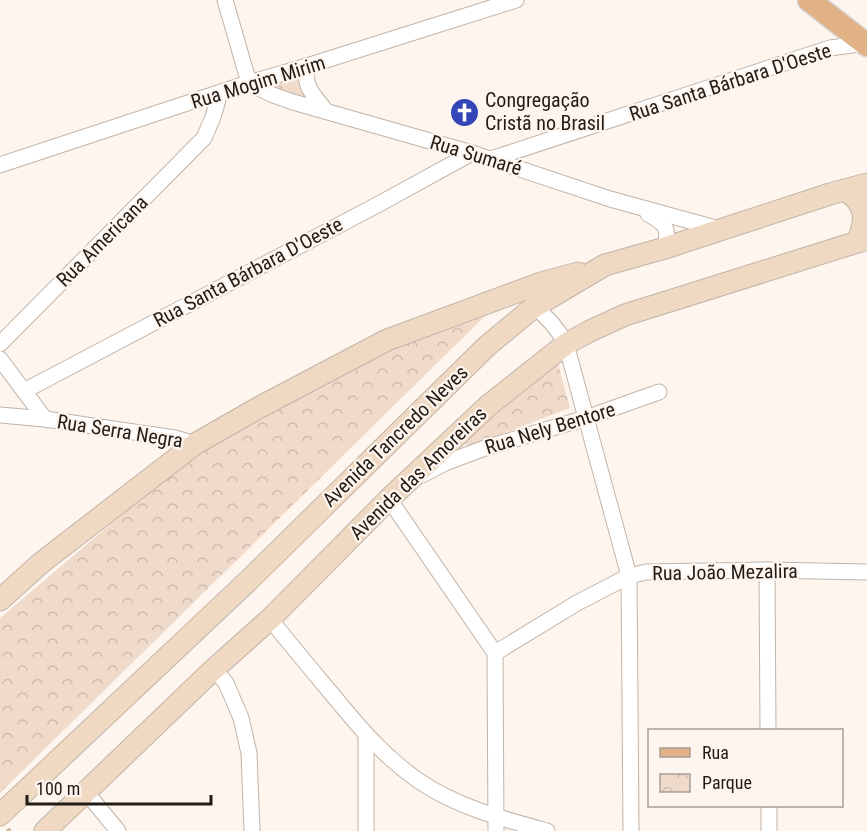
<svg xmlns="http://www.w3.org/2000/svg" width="867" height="831" font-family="'Roboto Condensed',sans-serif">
	<defs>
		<pattern id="park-crowns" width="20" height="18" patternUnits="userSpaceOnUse" patternTransform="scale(1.5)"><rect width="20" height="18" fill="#f0dbcb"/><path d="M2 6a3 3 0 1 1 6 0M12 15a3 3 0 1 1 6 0" fill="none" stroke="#cebbae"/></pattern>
	</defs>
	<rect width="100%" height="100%" fill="#fef5ee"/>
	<!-- park -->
	<g fill="url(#park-crowns)">
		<polygon points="302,70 314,104 266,86"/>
		<polygon points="485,316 0,793 0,618 205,444 389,344"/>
		<polygon points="557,360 570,408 468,447 459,439"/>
	</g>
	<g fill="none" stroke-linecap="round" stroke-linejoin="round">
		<!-- stream -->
		<polyline stroke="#d6b69b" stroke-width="4" points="8,831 9,830"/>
		<defs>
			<g id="street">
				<polyline points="225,0 249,83 273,95 293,102 472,153 610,199 719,229"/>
				<path d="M 307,66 C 303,87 314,95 325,110"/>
				<polyline points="491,159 830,48 867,43"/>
				<polyline points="0,165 236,87 307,66 516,0"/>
				<path d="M 648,214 C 665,223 670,228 665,248"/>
				<path d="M 534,307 C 548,317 558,329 566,344 L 629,576 L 631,831"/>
				<polyline points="0,344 204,138 213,117 220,93"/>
				<polyline points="0,359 45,419"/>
				<polyline points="24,391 379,204 472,153"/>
				<polyline points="0,415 45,419 175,438 195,444"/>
				<polyline points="422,475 445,463 485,448 586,418 659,392"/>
				<polyline points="389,499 495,653 496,831"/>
				<polyline points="767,570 768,730"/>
				<path d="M 270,619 C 290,644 311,669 331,693 C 359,727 383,756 419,781 C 457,807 503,819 547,831"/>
				<polyline points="495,653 577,603 629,576 646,572 767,570 867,572"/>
				<polyline points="214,669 226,683 241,718 249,753 252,831"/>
				<polyline points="86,792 118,831"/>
				<polyline points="769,806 769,831"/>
				<polyline points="366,831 366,736"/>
			</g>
			<g id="secondary">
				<path d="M 845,190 C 867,204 867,220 857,242"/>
				<polyline points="0,600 41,563 195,444 258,408 387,340 541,283 578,273"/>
				<polyline points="0,815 250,579 487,346 534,307 605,265 665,248 830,194 867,184"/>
				<polyline points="45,831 214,669 270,619 389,499 489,405 566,344 590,331 625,315 867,239"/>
			</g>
			<polyline id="primary" points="809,0 867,45"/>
		</defs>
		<!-- street casing -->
		<use href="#street" stroke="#c1b4a9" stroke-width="17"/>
		<!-- secondary casing -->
		<use href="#secondary" stroke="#c1b4a9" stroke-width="23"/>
		<!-- primary casing -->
		<use href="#primary" stroke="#d7d6d5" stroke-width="25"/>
		<!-- street -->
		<use href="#street" stroke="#fff" stroke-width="15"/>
		<!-- secondary -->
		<use href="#secondary" stroke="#f0d9c2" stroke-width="21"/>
		<!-- primary -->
		<use href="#primary" stroke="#e1b286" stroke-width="22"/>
	</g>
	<!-- icons -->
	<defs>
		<symbol id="church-disc" viewBox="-11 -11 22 22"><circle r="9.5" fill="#3445b8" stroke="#fef5ee"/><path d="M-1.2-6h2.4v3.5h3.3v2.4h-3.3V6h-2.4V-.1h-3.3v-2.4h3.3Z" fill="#fff"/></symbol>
	</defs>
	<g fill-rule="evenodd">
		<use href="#church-disc" x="448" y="96" width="33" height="33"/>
	</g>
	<g text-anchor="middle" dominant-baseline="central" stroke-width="4.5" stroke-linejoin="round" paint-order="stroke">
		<!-- street labels -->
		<g font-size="20" fill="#221c18" stroke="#fef5ee">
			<text transform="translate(258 82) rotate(-17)">Rua Mogim Mirim</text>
			<text transform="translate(730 82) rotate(-18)">Rua Santa Bárbara D'Oeste</text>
			<text transform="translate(476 155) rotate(17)">Rua Sumaré</text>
			<text transform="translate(102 241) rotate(-45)">Rua Americana</text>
			<text transform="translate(248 272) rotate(-28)">Rua Santa Bárbara D'Oeste</text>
			<text transform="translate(550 428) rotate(-17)">Rua Nely Bentore</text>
			<text transform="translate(120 431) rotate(9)">Rua Serra Negra</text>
			<text transform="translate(395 436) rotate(-44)">Avenida Tancredo Neves</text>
			<text transform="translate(418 473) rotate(-44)">Avenida das Amoreiras</text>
			<text transform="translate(725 572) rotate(-1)">Rua João Mezalira</text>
		</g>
		<!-- poi labels -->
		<g font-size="20" fill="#221c18" stroke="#fef5ee" text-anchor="start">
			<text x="485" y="100">Congregação<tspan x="485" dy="23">Cristã no Brasil</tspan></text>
		</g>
	</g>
	<!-- legend -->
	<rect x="648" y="729" width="195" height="78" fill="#fef5ee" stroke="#a69e98" stroke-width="1.5"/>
	<rect x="660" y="748" width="30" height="9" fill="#e1b286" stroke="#a69e98" stroke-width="1.5"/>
	<text x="702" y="759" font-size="18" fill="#221c18">Rua</text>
	<rect x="660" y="774" width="30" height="18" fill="url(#park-crowns)" stroke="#a69e98" stroke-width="1.5"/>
	<text x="702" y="789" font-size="18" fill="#221c18">Parque</text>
	<!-- scale -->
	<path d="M27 795v9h184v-9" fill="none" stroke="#221c18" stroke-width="3"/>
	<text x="36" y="795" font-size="18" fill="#221c18" stroke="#fef5ee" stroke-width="4.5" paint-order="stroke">100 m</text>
</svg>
